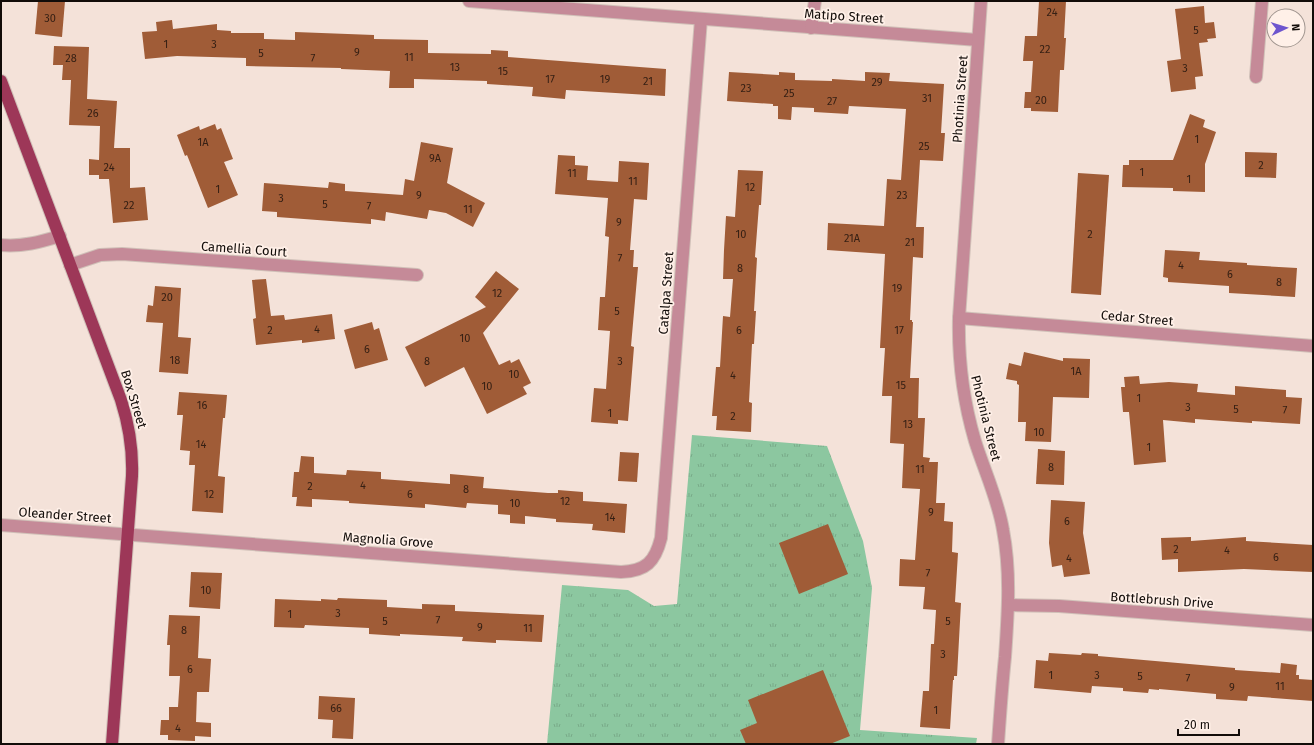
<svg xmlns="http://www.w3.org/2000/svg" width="1314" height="745" font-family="'Fira Sans',sans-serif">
	<defs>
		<pattern id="park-tufts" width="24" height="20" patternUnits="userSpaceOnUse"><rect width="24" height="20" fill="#8cc7a0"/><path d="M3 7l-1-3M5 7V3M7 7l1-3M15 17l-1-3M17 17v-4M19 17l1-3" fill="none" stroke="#78aa88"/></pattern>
	</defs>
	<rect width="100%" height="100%" fill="#f4e2d9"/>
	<!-- park -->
	<polygon fill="url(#park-tufts)" points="692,435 827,446 863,541 872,588 860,730 977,738 976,744 547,744 562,585 628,590 654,606 677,604"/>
	<!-- building -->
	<g fill="#a05c37">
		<polygon points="38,1 65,1 62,37 35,34"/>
		<polygon points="1039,1 1066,1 1064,38 1066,38 1064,70 1060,70 1058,112 1031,111 1031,108 1024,108 1025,92 1031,92 1033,61 1023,61 1025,36 1037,36"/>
		<polygon points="1204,6 1205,23 1214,22 1216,38 1207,39 1208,42 1199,43 1203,76 1195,77 1196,89 1171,92 1167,61 1181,59 1175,9"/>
		<polygon points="172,20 173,29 217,24 217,30 231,31 231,33 264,33 264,39 295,40 295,32 374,35 374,39 428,40 428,53 491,54 491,50 508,51 508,57 666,69 665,96 566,90 565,99 532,96 533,87 487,84 487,81 414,79 414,88 389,88 390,71 341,69 341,68 246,66 246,58 177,56 145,59 142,32 157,31 156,22"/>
		<polygon points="54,46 89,47 87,99 117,101 114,148 130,148 130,188 145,187 148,220 113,223 109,179 99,179 99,175 89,175 89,159 99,160 100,126 69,125 71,80 62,80 63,65 53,65"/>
		<polygon points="729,72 779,75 779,72 795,73 795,80 832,81 832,79 865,81 865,72 890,73 889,81 944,84 941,133 945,133 943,161 920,160 916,227 924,227 923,258 913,257 910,320 912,320 912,322 913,322 910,378 919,378 918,418 925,418 923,457 930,458 929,462 938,462 936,503 945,503 944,521 953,522 952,552 958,553 955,602 961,603 957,676 954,676 954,680 953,680 950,729 920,727 923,691 929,691 931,644 934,644 936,610 923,609 925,587 899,586 900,559 915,560 920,489 902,488 904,444 890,443 892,396 882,396 885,348 880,348 885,254 827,250 828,223 884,226 887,179 901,180 906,109 849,106 848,114 814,112 814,108 792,107 791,120 778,119 778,106 773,106 773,104 727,101"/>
		<polygon points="1190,114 1205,120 1203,127 1216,132 1205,164 1205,192 1173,191 1173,188 1122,187 1123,165 1129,165 1129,160 1173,160"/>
		<polygon points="215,124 217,130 221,128 233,159 224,162 238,195 208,208 187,155 185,156 177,135 199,126 200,130"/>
		<polygon points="421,142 453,148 447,183 485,203 473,227 446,213 429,210 427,219 386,212 385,221 371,219 371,224 277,217 277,212 262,211 264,183 328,188 329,182 345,184 345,191 403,195 405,179 414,181"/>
		<polygon points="1245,152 1277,153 1276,178 1245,177"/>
		<polygon points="558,155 575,156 575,165 588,166 587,180 618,182 619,161 649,163 647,200 634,199 630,250 634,250 633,267 638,267 631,346 634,347 628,421 618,420 618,424 591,422 594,388 606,389 610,331 598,330 600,297 605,297 609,237 605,236 608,198 555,194"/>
		<polygon points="738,170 763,171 761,205 759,205 755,257 757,258 754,311 756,311 754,344 752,344 749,402 752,403 751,432 716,430 717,416 712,416 716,367 720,367 723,316 730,317 733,279 723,279 724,250 726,216 735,217"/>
		<polygon points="1078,173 1109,175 1101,295 1071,293"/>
		<polygon points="1165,250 1200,252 1199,260 1247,263 1247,265 1297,268 1295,297 1229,293 1229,286 1168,282 1168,278 1163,277"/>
		<polygon points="496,271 519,289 483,333 499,365 510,360 511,363 519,359 531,383 523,387 527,394 487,414 464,367 425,387 405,347 486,307 475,297"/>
		<polygon points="266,279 271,316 284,315 285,320 332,314 335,339 302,343 302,340 256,345 253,319 256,318 252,280"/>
		<polygon points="155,286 181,288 178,337 191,338 188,374 159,372 163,323 146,322 148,305 153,306"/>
		<polygon points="372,322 374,330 379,328 388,360 355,369 344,330"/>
		<polygon points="1024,352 1063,361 1063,358 1090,359 1089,398 1053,397 1051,442 1025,441 1026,422 1018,422 1019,385 1017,384 1017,381 1006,379 1009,363 1021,366"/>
		<polygon points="1139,376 1140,384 1169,382 1198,384 1197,392 1235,395 1235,386 1286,390 1286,397 1302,398 1300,424 1252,421 1252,423 1195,419 1195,423 1163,420 1166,462 1134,465 1129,412 1123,412 1121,387 1125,387 1124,377"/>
		<polygon points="179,392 227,395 225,418 223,418 218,476 225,477 223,513 192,511 195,465 189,465 190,451 180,450 183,415 177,415"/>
		<polygon points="1038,449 1065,451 1064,485 1036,484"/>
		<polygon points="620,452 639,453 637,482 618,481"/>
		<polygon points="301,456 314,457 314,473 346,475 347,470 381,472 381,479 450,484 450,474 484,477 483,488 548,493 558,493 558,490 583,492 583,501 627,504 625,533 592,530 593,524 556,522 556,519 525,516 525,524 510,523 510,515 498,514 498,505 467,503 466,508 425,504 425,508 349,503 349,501 312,499 312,507 296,506 297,497 292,497 294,472 299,472"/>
		<polygon points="1051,500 1085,502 1083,533 1090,574 1064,577 1062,565 1052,567 1049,543"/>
		<polygon points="828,524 848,574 799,594 779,543"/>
		<polygon points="1191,537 1191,541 1246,537 1246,541 1313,545 1313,572 1244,569 1178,572 1178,559 1162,560 1161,538"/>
		<polygon points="191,572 222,573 220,609 189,607"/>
		<polygon points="338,598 387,600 387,607 422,609 422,604 455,605 455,611 544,615 542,642 496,640 496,643 462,641 463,637 400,634 400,636 369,634 369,628 305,625 304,628 274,627 275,599 321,601 321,599 337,600"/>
		<polygon points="169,615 200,616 198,658 211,659 209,692 197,692 196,722 211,723 211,737 195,736 195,741 168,740 168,735 160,735 161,720 169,720 169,707 178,707 180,676 169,676 170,645 167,645"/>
		<polygon points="1049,653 1081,655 1082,653 1098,654 1098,656 1235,668 1235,670 1280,673 1281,663 1297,665 1296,675 1299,675 1299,679 1313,680 1313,701 1248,696 1247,701 1216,699 1216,694 1159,689 1159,690 1149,689 1148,693 1123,691 1123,688 1092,686 1091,693 1034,688 1036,660 1048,661"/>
		<polygon points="823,670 850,736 830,744 746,744 740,730 757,723 748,700"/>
		<polygon points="319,696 355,698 353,739 332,738 333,720 318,719"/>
	</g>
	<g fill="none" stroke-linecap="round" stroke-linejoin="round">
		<defs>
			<g id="minor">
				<polyline points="469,1 978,40"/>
				<path d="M 981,1 L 959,318 C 958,360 963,400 975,441 C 984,470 998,499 1003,530 C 1011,572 1008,614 1005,657 C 1002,686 1000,715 998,744"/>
				<polyline points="811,28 815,1"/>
				<polyline points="1256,77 1262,1"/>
				<path d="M 1,245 C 22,247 40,242 60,236"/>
				<polyline points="70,265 100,255 122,254 417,275"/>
				<polyline points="959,318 1313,346"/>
				<path d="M 1,525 L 621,572 C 646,571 655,562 661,538 L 701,19"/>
				<polyline points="1009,605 1059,606 1313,625"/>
			</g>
			<path id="major" d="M 1,81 L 121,400 C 129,425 133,449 132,476 L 112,744"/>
		</defs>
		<!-- minor casing -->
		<use href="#minor" stroke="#d0c0b8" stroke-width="14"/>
		<!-- major casing -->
		<use href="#major" stroke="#d0c0b8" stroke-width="14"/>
		<!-- minor -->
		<use href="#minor" stroke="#c58a98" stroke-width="12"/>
		<!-- major -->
		<use href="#major" stroke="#9d3758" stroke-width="12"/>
	</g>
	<g text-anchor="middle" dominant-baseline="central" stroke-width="3.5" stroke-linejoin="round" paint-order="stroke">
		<!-- number labels -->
		<g font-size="11" fill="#362014">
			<text x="1052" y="12">24</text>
			<text x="50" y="18">30</text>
			<text x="1196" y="30">5</text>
			<text x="166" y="44">1</text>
			<text x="214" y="44">3</text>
			<text x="1045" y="49">22</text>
			<text x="357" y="52">9</text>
			<text x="261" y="53">5</text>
			<text x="409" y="57">11</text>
			<text x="71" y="58">28</text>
			<text x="313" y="58">7</text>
			<text x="455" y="67">13</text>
			<text x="1185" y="68">3</text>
			<text x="503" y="71">15</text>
			<text x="550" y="79">17</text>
			<text x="605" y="79">19</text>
			<text x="648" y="81">21</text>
			<text x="877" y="82">29</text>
			<text x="746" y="88">23</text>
			<text x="789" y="93">25</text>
			<text x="927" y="98">31</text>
			<text x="1041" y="100">20</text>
			<text x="832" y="101">27</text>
			<text x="93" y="113">26</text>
			<text x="1197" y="139">1</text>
			<text x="203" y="142">1A</text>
			<text x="924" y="146">25</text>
			<text x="435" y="158">9A</text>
			<text x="1261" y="165">2</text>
			<text x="109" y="167">24</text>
			<text x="1142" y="172">1</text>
			<text x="572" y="173">11</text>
			<text x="1189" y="179">1</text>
			<text x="633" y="181">11</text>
			<text x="750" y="187">12</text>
			<text x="218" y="189">1</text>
			<text x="419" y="195">9</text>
			<text x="902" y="195">23</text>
			<text x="281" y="198">3</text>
			<text x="325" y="204">5</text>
			<text x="129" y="205">22</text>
			<text x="369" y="206">7</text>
			<text x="468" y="209">11</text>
			<text x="619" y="222">9</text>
			<text x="741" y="234">10</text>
			<text x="1090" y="234">2</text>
			<text x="852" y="238">21A</text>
			<text x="910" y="242">21</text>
			<text x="620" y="258">7</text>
			<text x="1181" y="265">4</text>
			<text x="740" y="268">8</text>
			<text x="1230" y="274">6</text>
			<text x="1279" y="282">8</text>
			<text x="897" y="288">19</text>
			<text x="497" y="293">12</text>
			<text x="167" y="297">20</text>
			<text x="617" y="311">5</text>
			<text x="317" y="329">4</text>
			<text x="270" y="330">2</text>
			<text x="739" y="330">6</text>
			<text x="899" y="330">17</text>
			<text x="465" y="338">10</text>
			<text x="367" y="349">6</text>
			<text x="175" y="360">18</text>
			<text x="427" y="361">8</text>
			<text x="620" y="361">3</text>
			<text x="1076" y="371">1A</text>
			<text x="514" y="374">10</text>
			<text x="733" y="375">4</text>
			<text x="901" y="385">15</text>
			<text x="487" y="386">10</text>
			<text x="1139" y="398">1</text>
			<text x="202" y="405">16</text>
			<text x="1188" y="407">3</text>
			<text x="1236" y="409">5</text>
			<text x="1285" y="410">7</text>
			<text x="610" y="413">1</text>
			<text x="733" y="416">2</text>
			<text x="908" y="424">13</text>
			<text x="1039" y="432">10</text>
			<text x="201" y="444">14</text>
			<text x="1149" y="447">1</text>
			<text x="1051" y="467">8</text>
			<text x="920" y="469">11</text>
			<text x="363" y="485">4</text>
			<text x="310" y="486">2</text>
			<text x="466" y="489">8</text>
			<text x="209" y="494">12</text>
			<text x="410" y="494">6</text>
			<text x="565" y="501">12</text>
			<text x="515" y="503">10</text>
			<text x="931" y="512">9</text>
			<text x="610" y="517">14</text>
			<text x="1067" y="521">6</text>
			<text x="1176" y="549">2</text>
			<text x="1227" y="550">4</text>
			<text x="1276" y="557">6</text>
			<text x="1069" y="558">4</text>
			<text x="928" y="573">7</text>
			<text x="206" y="590">10</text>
			<text x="338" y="613">3</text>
			<text x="290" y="614">1</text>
			<text x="438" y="620">7</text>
			<text x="385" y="621">5</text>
			<text x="948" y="621">5</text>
			<text x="480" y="627">9</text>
			<text x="528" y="628">11</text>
			<text x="184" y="630">8</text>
			<text x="943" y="654">3</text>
			<text x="190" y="669">6</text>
			<text x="1051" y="675">1</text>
			<text x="1097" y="675">3</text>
			<text x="1140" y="676">5</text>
			<text x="1188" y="678">7</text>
			<text x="1280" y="686">11</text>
			<text x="1232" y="687">9</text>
			<text x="336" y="708">66</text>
			<text x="936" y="710">1</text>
			<text x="178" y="728">4</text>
		</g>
		<!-- street labels -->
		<g font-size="13" fill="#120c09" stroke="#fff0e8">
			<text transform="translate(844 16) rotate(4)">Matipo Street</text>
			<text transform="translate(960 99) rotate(-86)">Photinia Street</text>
			<text transform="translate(244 249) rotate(4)">Camellia Court</text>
			<text transform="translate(666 293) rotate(-86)">Catalpa Street</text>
			<text transform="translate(1137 318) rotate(5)">Cedar Street</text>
			<text transform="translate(134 399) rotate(73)">Box Street</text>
			<text transform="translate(986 418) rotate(76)">Photinia Street</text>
			<text transform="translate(65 515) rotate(4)">Oleander Street</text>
			<text transform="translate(388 540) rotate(4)">Magnolia Grove</text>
			<text transform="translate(1162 600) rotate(4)">Bottlebrush Drive</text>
		</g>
	</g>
	<!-- border -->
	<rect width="1314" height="745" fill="none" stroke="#120c09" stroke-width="4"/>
	<!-- north arrow -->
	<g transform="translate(1286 28) rotate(86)"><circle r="19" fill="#fff0e8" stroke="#a0958f"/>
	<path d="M0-3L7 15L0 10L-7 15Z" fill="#6e55ce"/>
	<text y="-6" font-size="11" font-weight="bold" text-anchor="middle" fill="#120c09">N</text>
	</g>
	<!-- scale -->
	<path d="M1178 729v6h61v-6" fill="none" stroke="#120c09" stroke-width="2"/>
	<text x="1184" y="729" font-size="12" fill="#120c09" stroke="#fff0e8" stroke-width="3" paint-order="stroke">20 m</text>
</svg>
